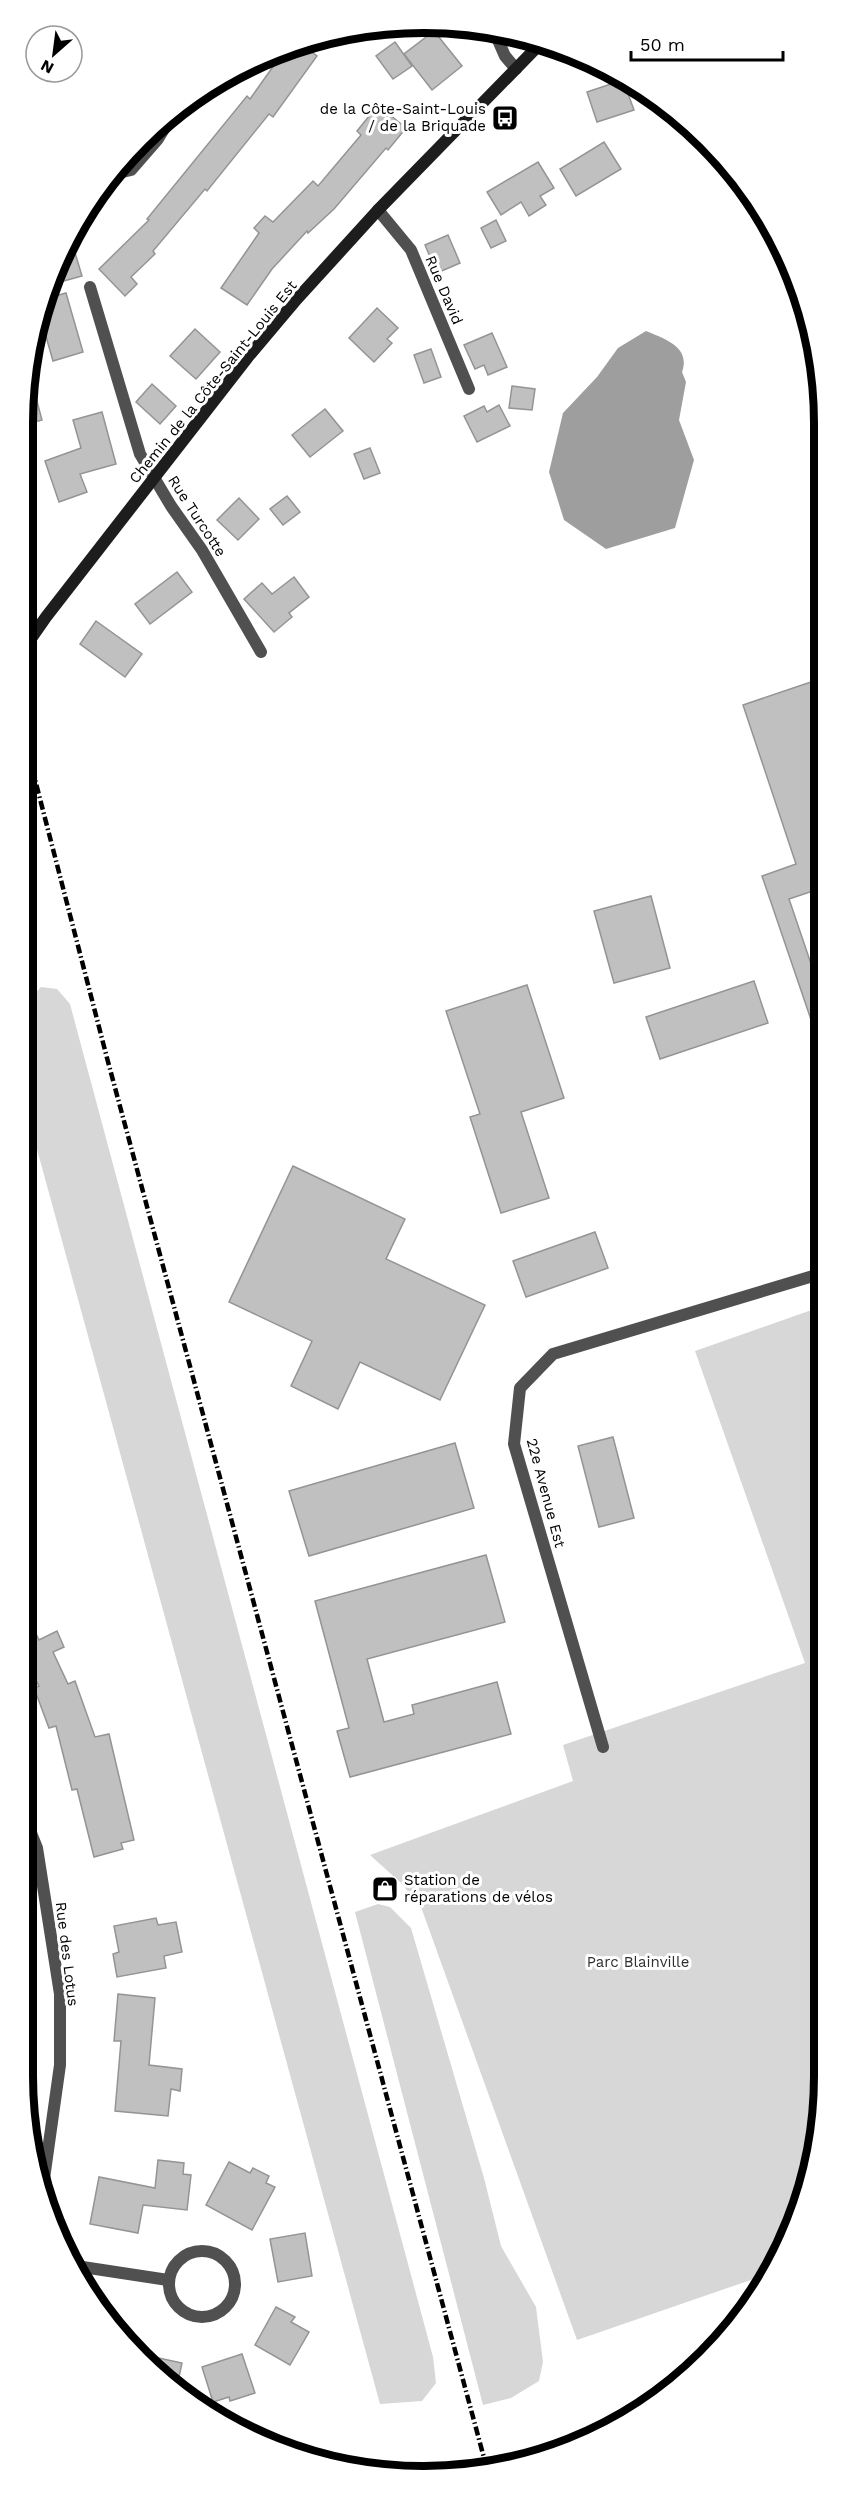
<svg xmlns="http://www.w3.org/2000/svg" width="847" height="2499" font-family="'Work Sans',sans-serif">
	<rect width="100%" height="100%" fill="#fff"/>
	<!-- green -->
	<g fill="#d7d7d7">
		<polygon points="41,987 57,989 70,1004 433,2357 436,2383 422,2401 380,2404 26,1109 25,1004"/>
		<polygon points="823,1306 824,2075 811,2179 768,2274 577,2340 421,1907 401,1883 370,1855 573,1781 563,1745 805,1663 695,1351"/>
		<polygon points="378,1904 390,1907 411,1928 484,2178 501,2246 536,2307 543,2362 539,2381 511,2398 483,2405 355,1912"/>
	</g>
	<!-- water -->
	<path fill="#9e9e9e" d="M 646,331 C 665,339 691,347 682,372 L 686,382 L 679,420 L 694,460 L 675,528 L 606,549 L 564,520 L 549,472 L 563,413 L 597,377 L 618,348 Z"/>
	<!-- building -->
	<g fill="#c0c0c0" stroke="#949494" stroke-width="1.5">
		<polygon points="434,31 462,66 432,90 404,54"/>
		<polygon points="395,42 412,66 393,79 376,56"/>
		<polygon points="299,43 317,56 273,117 269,114 207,191 205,189 153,251 155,254 131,277 137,284 125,296 99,269 149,220 147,219 247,96 250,99 287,47"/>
		<polygon points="623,80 634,110 597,122 587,92"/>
		<polygon points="378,105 406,128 388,150 386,148 334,209 308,233 307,231 272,269 247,305 221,288 259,233 254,228 265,216 273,222 313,181 318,186 361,135 357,131"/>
		<polygon points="604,142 621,169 576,196 560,169"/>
		<polygon points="538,162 554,188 540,196 546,205 529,216 521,202 501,215 487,192"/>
		<polygon points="496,220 506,241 491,248 481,228"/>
		<polygon points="448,235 460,263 437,273 425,245"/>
		<polygon points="70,236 82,276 60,282 56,268"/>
		<polygon points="66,293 83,352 53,361 39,312 44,299"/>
		<polygon points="377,308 398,328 387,339 392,343 374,362 349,338"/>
		<polygon points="195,329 220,352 196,379 170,356"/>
		<polygon points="492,333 507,367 488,375 484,365 475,369 464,345"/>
		<polygon points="431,349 441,377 424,383 414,355"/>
		<polygon points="29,372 42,420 23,425 22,423"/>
		<polygon points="152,384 176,406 160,424 136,402"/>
		<polygon points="512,386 535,389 532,410 509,408"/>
		<polygon points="499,405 510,426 477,442 464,416 484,406 487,412"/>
		<polygon points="325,409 343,431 310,457 292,435"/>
		<polygon points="102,412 116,464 80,474 87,492 59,502 45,461 81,448 73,420"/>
		<polygon points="370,448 380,473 364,479 354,454"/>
		<polygon points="287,496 300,512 283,525 270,509"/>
		<polygon points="239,498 259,519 238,540 217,520"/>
		<polygon points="177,572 192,592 150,624 135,604"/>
		<polygon points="294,577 309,597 289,613 292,617 274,632 244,599 262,583 272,594"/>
		<polygon points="96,621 142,654 125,677 80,644"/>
		<polygon points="814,681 822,704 822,888 789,899 822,996 822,1045 820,1046 762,876 796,864 743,705"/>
		<polygon points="651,896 670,968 614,983 594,911"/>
		<polygon points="754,981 768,1023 660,1059 646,1017"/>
		<polygon points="527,985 564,1098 521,1112 549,1198 501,1213 470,1117 480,1114 446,1011"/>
		<polygon points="293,1166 405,1219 386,1259 485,1305 440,1400 360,1362 338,1409 291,1386 312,1341 229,1302"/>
		<polygon points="595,1232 608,1268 526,1297 513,1261"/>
		<polygon points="613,1437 634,1518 599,1527 578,1446"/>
		<polygon points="455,1443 474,1508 309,1556 289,1491"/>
		<polygon points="486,1555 505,1622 367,1659 384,1722 414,1714 412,1705 497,1682 511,1734 350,1777 337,1731 349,1728 315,1601"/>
		<polygon points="28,1617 39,1640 57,1631 64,1647 53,1652 68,1684 75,1681 95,1737 109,1734 134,1840 121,1843 123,1849 94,1857 77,1789 72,1790 56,1726 49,1728 34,1688 39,1686 28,1665"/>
		<polygon points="156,1918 158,1925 176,1922 182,1952 164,1956 166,1968 117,1977 113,1954 119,1952 114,1926"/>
		<polygon points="118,1994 155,1998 149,2065 182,2069 180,2091 171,2089 168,2116 115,2111 121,2041 114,2041"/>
		<polygon points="158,2160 184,2163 183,2174 191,2175 187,2210 143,2205 138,2233 90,2224 99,2177 155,2188"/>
		<polygon points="229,2162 250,2173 253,2168 269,2176 266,2183 275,2187 252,2230 206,2205"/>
		<polygon points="305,2233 312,2276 278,2282 270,2239"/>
		<polygon points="276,2307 295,2317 291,2322 309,2332 290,2365 255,2345"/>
		<polygon points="136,2353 182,2363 176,2391"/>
		<polygon points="242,2354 255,2393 230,2401 229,2397 213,2402 202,2367"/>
	</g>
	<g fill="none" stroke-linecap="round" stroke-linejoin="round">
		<!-- street -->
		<g stroke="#505050" stroke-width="12">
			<polyline points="494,31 505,56 516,69"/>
			<polyline points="112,172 114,174 131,170 158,139 175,111"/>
			<polyline points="378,210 411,250 469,389"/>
			<polyline points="90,287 140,454 171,506 202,550 261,652"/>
			<polyline points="603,1747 514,1444 520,1388 553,1354 823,1273"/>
			<polyline points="29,1828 37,1848 60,1994 60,2065 42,2193"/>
			<circle cx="202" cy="2284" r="33"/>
			<polyline points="76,2266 168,2280"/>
		</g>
		<!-- secondary -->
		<polyline stroke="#1d1d1d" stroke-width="12" points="23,650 46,617 248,357 297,299 378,210 542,42"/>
		<!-- rail -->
		<polyline stroke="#000" stroke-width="4.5" stroke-dasharray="9 3 1.5 3" stroke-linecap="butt" points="24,737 107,1058 487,2469"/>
	</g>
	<!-- icons -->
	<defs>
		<symbol id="bus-square" viewBox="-11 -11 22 22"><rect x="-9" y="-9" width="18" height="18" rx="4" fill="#000" stroke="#fff"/><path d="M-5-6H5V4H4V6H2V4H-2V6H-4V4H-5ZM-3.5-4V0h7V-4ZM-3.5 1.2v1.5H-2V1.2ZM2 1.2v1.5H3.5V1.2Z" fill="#fff"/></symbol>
		<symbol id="shop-square" viewBox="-11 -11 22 22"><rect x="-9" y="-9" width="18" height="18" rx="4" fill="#000" stroke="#fff"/><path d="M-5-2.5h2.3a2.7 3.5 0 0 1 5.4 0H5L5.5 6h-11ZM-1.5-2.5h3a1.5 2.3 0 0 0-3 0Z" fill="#fff"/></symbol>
	</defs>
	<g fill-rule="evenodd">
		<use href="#bus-square" x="490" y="103" width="30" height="30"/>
		<use href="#shop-square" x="370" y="1874" width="30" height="30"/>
	</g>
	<g text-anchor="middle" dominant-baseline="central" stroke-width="6" stroke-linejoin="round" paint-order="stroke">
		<!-- poi labels -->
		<g font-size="15" fill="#000" stroke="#fff" text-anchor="end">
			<text x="486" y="109">de la Côte-Saint-Louis<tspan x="486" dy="17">/ de la Briquade</tspan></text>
			<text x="404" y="1880" text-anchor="start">Station de<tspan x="404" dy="17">réparations de vélos</tspan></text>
		</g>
		<!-- street labels -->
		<g font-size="15" fill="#000" stroke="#fff">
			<text transform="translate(444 290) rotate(67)">Rue David</text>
			<text transform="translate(213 382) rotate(-51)">Chemin de la Côte-Saint-Louis Est</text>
			<text transform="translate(197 516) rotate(57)">Rue Turcotte</text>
			<text transform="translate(546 1493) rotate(75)">22e Avenue Est</text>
			<text transform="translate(67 1954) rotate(83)">Rue des Lotus</text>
		</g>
		<!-- park labels -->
		<g font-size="15" fill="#2e2e2e" stroke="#fff">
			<text x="638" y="1962">Parc Blainville</text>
		</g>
	</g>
	<!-- crop -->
	<path d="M0 0H847V2499H0ZM423 33H424A390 390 0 0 1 814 423V2076A390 390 0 0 1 424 2466H423A390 390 0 0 1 33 2076V423A390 390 0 0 1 423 33Z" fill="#fff" fill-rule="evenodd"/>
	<path fill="none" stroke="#000" stroke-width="8" d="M423 33H424A390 390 0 0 1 814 423V2076A390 390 0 0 1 424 2466H423A390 390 0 0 1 33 2076V423A390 390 0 0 1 423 33Z"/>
	<!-- north arrow -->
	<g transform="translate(54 54) rotate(208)"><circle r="28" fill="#ffffff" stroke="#999999" stroke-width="1.5"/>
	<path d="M0-4.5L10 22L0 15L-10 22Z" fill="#000000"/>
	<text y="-9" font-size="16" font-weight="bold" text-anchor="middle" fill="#000000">N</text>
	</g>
	<!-- scale -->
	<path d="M631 51v9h152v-9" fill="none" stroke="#000000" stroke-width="3"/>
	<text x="640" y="51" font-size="18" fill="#000000" stroke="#ffffff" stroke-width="4.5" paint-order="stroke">50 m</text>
</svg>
